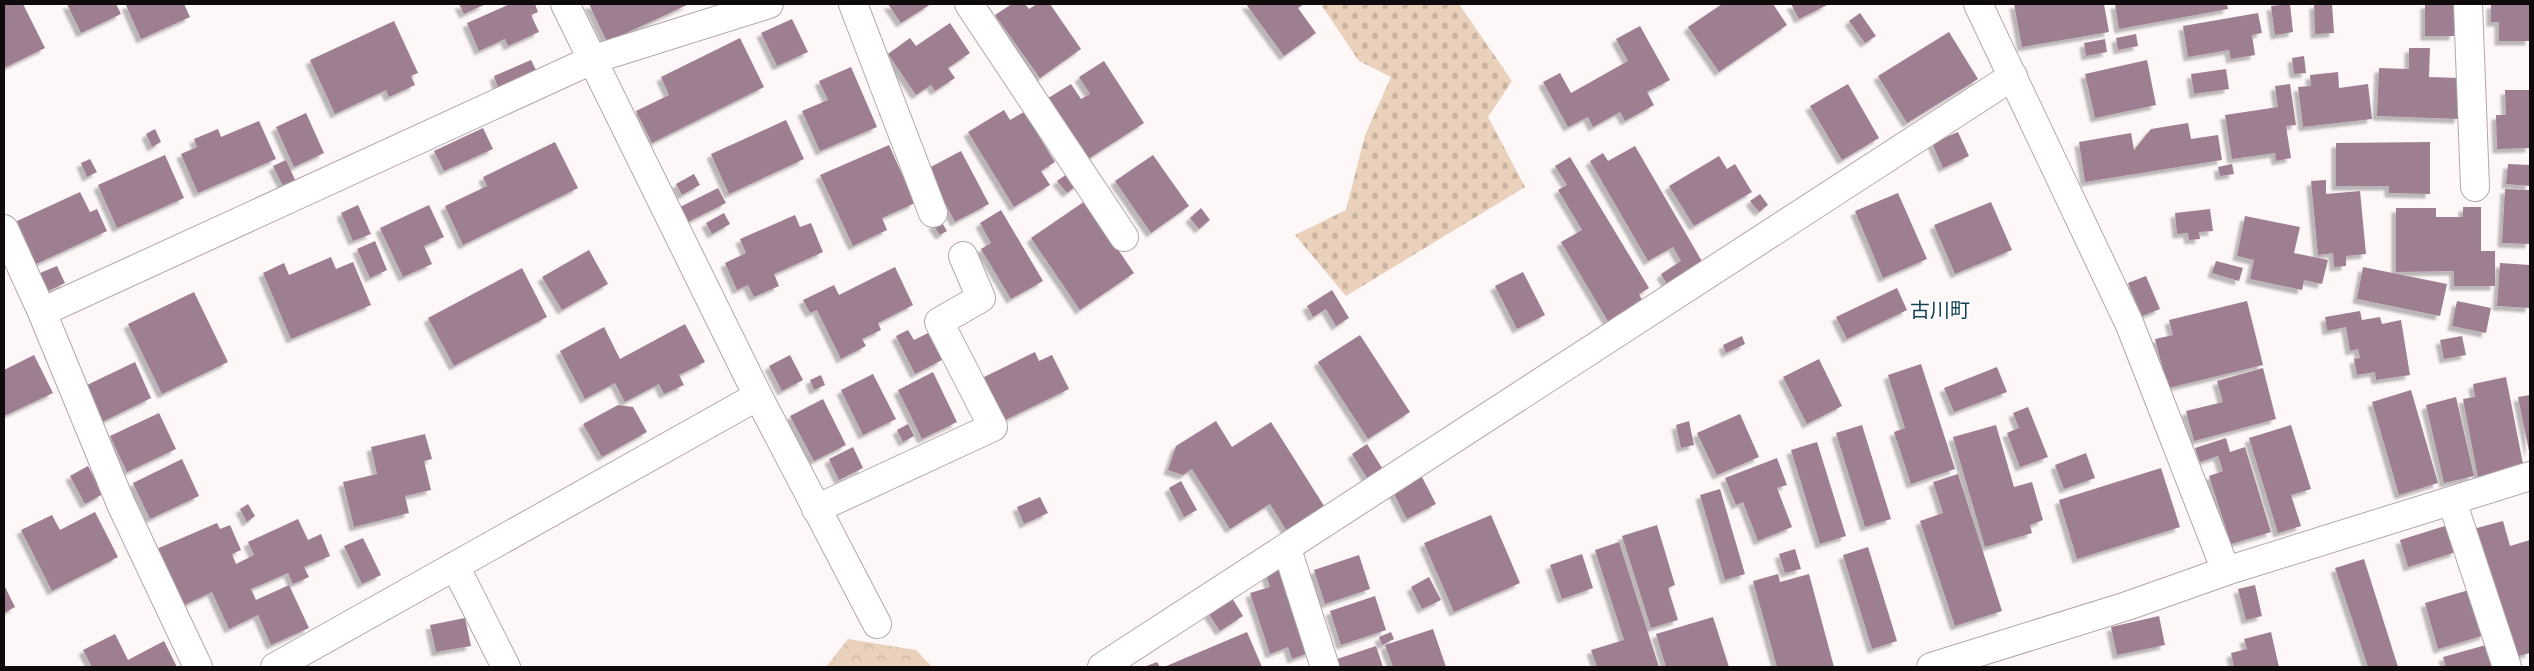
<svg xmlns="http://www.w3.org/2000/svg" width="2534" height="671" font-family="Mulish,'Noto Sans JP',sans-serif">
	<defs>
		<pattern id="forest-crowns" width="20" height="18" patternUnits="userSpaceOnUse" patternTransform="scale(1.25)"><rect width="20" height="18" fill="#ead1bb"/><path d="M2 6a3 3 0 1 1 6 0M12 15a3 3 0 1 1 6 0" fill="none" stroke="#c8b2a0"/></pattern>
		<pattern id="cemetery-stones" width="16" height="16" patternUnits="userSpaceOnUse" patternTransform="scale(1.25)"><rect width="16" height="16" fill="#ead1bb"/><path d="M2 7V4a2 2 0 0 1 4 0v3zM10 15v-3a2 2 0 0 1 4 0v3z" fill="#c8b2a0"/></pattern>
		<filter id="shadow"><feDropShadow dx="-4.5" dy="4.5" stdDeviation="1" flood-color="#0004"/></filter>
	</defs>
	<rect width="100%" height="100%" fill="#fef7f8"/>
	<!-- forest -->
	<polygon fill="url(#forest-crowns)" points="848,639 916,650 932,667 826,667"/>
	<!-- cemetery -->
	<polygon fill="url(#cemetery-stones)" points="1326,4 1459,4 1512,81 1488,117 1525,187 1346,296 1295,235 1346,210 1365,135 1391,77 1359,61 1322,6"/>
	<!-- building -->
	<g fill="#9e7e91" filter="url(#shadow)">
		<polygon points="4,4 23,4 45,48 4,68"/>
		<polygon points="67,4 116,4 121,14 81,33"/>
		<polygon points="129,4 184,4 190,17 141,39 126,5"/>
		<polygon points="459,4 486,4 464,14"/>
		<polygon points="510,4 535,4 538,12 531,15 539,32 508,46 505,39 479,51 467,23"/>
		<polygon points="589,4 689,4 607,42"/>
		<polygon points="888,4 931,4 901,23"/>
		<polygon points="1012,4 1025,4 1029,9 1037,4 1050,4 1081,49 1040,78 995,15"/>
		<polygon points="1246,4 1304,4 1298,8 1316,33 1284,56"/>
		<polygon points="1722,4 1773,4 1787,25 1719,72 1688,27"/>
		<polygon points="1791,4 1829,4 1799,19"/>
		<polygon points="2014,4 2104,4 2109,32 2022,47"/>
		<polygon points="2115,4 2227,4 2228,9 2119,29"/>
		<polygon points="2290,4 2293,32 2275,35 2271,6"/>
		<polygon points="2314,4 2332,4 2334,33 2315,34"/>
		<rect x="2425" y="4" width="29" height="32"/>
		<polygon points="2491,4 2530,4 2530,41 2499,41 2499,22 2491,22"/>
		<polygon points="1860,13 1876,36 1865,43 1849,21"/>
		<polygon points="2258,13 2262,33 2252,35 2255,55 2231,59 2229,50 2188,57 2183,26"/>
		<polygon points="792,19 808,52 777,66 761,33"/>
		<polygon points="394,21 418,73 411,76 415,85 389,97 386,90 335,114 310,60"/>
		<polygon points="950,23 970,53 948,68 955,78 935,91 931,85 916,95 888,54 910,38 916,46"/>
		<polygon points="1640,26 1670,80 1647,92 1654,105 1625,121 1620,112 1593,127 1588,117 1568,127 1543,82 1560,73 1571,93 1628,61 1616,39"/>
		<polygon points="1949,32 1978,79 1907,123 1878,76"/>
		<polygon points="2136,34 2138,46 2118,50 2116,38"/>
		<polygon points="740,38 764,87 652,143 636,111 669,95 661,77"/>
		<polygon points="2105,39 2107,52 2086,56 2084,43"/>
		<polygon points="2409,48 2430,48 2429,77 2460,78 2459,119 2377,116 2379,68 2409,69"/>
		<polygon points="2304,56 2306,73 2294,74 2292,58"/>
		<polygon points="531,60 538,74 499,90 494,76"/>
		<polygon points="2147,60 2156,105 2095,118 2085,74"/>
		<polygon points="1104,61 1144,123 1085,161 1045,100 1071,84 1081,99 1090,94 1079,77"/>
		<polygon points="851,67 877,127 820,151 802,111 828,100 819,81"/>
		<polygon points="2226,69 2229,89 2194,94 2191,74"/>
		<polygon points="2338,72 2339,88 2368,84 2372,119 2303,127 2298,87 2311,86 2310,75"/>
		<polygon points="1848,84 1879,138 1842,160 1810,106"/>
		<polygon points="2290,84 2296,125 2286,126 2291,158 2276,161 2275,153 2232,159 2225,115 2278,107 2275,86"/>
		<polygon points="2505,90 2530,90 2530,148 2497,149 2496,115 2506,115"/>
		<polygon points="1004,110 1010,120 1024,112 1055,162 1041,171 1050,185 1014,207 968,132"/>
		<polygon points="306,113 324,153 294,167 276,127"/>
		<polygon points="786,120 804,159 729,194 711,154"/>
		<polygon points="259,121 276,159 198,193 181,154 197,147 194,139 218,129 221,137"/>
		<polygon points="2188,123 2191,139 2218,135 2222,160 2085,182 2079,142 2131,133 2134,150 2151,129"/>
		<polygon points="483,128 493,149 444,171 434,151"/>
		<polygon points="155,129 161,142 152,147 146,134"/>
		<polygon points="1958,132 1969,156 1943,168 1932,143"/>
		<polygon points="555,142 578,188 463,245 445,206 487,186 483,177"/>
		<polygon points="2430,142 2430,194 2389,193 2389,186 2336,186 2336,143"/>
		<polygon points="889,145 915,203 882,218 887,230 853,246 820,175"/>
		<polygon points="1635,146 1703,263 1667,284 1661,274 1681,261 1673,247 1648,261 1590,161 1603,153 1608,161"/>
		<polygon points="961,151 989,204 955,222 927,169"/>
		<polygon points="165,155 184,198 117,228 98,185"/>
		<polygon points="1153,155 1189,206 1151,233 1115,181"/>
		<polygon points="1719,156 1727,169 1735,164 1752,192 1694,226 1669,186"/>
		<polygon points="1570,157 1649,288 1639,294 1643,302 1609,323 1561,242 1582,230 1558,190 1567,185 1555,166"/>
		<polygon points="90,159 97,172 87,177 81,163"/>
		<polygon points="286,160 296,182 284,188 273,166"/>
		<polygon points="2232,164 2234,174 2220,176 2218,167"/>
		<polygon points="2508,164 2530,165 2530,186 2506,184"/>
		<polygon points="1070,172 1079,184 1067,193 1057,181"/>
		<polygon points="694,174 700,185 682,195 676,184"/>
		<polygon points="2326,180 2326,194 2360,191 2366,254 2346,256 2346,266 2334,267 2333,253 2318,255 2311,181"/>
		<polygon points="718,188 726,203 688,222 680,207"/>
		<polygon points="2505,189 2530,190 2530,244 2502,243"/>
		<polygon points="80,192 90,212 97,209 107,231 36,264 17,221"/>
		<polygon points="1898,193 1927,259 1883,278 1855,211"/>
		<polygon points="1760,194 1768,205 1759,212 1750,201"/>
		<polygon points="1085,201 1134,273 1080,310 1031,238"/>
		<polygon points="1991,202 2012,250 1955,274 1934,225"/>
		<polygon points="358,205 371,234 353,241 341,213"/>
		<polygon points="429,205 444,237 424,246 432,264 403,277 380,228"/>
		<polygon points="2463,207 2481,207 2481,251 2495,251 2495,286 2454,286 2454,271 2396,272 2396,208 2436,208 2436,217 2463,217"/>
		<polygon points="1201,208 1210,220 1199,229 1190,218"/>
		<polygon points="2210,209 2213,231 2199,232 2200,239 2189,240 2188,233 2177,234 2175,213"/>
		<polygon points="1001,210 1043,281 1011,299 981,249 991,243 980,223"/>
		<polygon points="724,213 730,224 712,234 706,223"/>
		<polygon points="795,215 800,227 811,223 823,252 774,274 779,286 754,297 748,285 737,290 725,263 746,253 740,239"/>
		<polygon points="2245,216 2300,227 2294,253 2328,260 2322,284 2304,280 2302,290 2250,279 2254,260 2237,256"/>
		<polygon points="941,221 947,231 940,235 933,225"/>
		<polygon points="375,241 387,270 370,278 357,249"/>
		<polygon points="589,250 608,284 562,310 542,277"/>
		<polygon points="331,257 336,269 353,262 371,305 291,339 263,273 284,263 289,275"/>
		<polygon points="2216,261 2243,268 2239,281 2212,273"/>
		<polygon points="2500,263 2530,265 2530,308 2497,306"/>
		<polygon points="57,266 65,283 48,291 40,273"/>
		<polygon points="895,267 913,305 878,323 881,330 862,339 866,346 841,359 817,310 810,313 803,300 834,285 839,295"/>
		<polygon points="2363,267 2447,284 2440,316 2357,299"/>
		<polygon points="522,268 547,317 454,366 428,318"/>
		<polygon points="1523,272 1545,315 1517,329 1495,286"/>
		<polygon points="2146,276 2160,309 2142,316 2128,283"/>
		<polygon points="1897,288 1907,310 1847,339 1836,317"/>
		<polygon points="1332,290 1349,318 1336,326 1326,309 1313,317 1307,306"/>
		<polygon points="194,292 228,362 162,394 128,324"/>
		<polygon points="2247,301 2263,365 2168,388 2155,339 2173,335 2169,320"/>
		<polygon points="2457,301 2491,308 2486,333 2452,326"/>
		<polygon points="2360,311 2362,320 2380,317 2382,324 2401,320 2410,375 2376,380 2375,372 2357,375 2354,359 2360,358 2358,349 2350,351 2346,327 2327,331 2325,317"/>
		<polygon points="685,324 705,362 679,375 684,385 664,394 659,384 625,402 615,383 585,399 560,351 604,327 620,359"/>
		<polygon points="908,330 914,340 928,333 942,360 915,374 896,336"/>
		<polygon points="1360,335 1410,412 1368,439 1318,362"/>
		<polygon points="1742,336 1745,344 1726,353 1723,345"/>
		<polygon points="2462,336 2466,355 2444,359 2440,340"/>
		<polygon points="1035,352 1039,361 1052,355 1069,389 1001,422 980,379"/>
		<polygon points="34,355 53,393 4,416 4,370"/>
		<polygon points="790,355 803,380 782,391 769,366"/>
		<polygon points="1819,359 1842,406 1807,424 1783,377"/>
		<polygon points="135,362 151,398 102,422 85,386"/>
		<polygon points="1921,364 1955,469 1911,484 1894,432 1905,428 1888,375"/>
		<polygon points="1997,367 2007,392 1954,412 1944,388"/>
		<polygon points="2263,368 2276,419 2194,441 2186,411 2223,402 2217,381"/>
		<polygon points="933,372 957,422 922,439 898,390"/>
		<polygon points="873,374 896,419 863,435 841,390"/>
		<polygon points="821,375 825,385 814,390 810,380"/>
		<polygon points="2506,377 2524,469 2478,478 2463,399 2475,397 2473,384"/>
		<polygon points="2411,390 2438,483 2399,495 2372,402"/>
		<polygon points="2530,395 2530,451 2529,451 2518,397"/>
		<polygon points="2456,397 2474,476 2444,483 2426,405"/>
		<polygon points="823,399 846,445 814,461 790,416"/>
		<polygon points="618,405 633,407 647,432 602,457 583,424"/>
		<polygon points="2028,407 2048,457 2020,467 2007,433 2019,428 2013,413"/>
		<polygon points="159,413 176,449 127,472 110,436"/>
		<polygon points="1740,414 1759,457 1717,475 1697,433"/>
		<polygon points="1216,421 1232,447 1271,422 1326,509 1288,533 1270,504 1230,529 1192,469 1183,475 1168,470 1176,446"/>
		<polygon points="1689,421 1694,445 1681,448 1676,425"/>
		<polygon points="908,424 914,436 903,442 897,430"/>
		<polygon points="1862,425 1891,519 1865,527 1836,433"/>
		<polygon points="1996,425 2014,487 2032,482 2043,520 2030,525 2032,533 1985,547 1953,437"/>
		<polygon points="2291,425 2311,489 2291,495 2301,526 2278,533 2249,438"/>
		<polygon points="425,434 432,459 424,461 431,490 405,496 409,513 354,527 343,482 377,474 371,447"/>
		<polygon points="2226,438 2230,452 2245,447 2271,532 2231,544 2209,476 2223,471 2218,456 2200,462 2195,448"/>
		<polygon points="1817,442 1846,536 1820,544 1791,450"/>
		<polygon points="1367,444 1384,471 1369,481 1352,454"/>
		<polygon points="853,447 863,468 839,480 829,459"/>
		<polygon points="2086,453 2095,478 2064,489 2055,465"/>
		<polygon points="1777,458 1787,485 1777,488 1792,527 1758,541 1743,502 1736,505 1725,478"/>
		<polygon points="182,459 199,496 150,519 133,483"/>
		<polygon points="88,466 103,494 85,504 70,476"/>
		<polygon points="2161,468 2180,527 2077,559 2059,500"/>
		<polygon points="1958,474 2002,611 1955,626 1920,521 1943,513 1933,482"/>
		<polygon points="1422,477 1436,504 1407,519 1393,492"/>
		<polygon points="1181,481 1197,510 1184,517 1169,488"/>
		<polygon points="1720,489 1745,574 1725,580 1700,495"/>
		<polygon points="1040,497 1048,513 1024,524 1017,507"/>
		<polygon points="248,504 255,516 247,522 240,509"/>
		<polygon points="95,512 118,557 52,591 21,530 52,515 60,530"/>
		<polygon points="1491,515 1520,583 1454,612 1424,543"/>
		<polygon points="298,519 308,540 321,534 330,556 304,567 309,577 293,584 288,573 251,589 256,600 289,585 309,628 271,645 258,615 229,629 212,592 180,607 154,550 217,523 220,529 230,525 241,550 232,554 236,564 254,555 248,542"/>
		<polygon points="2503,521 2510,546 2530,540 2530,653 2511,658 2473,529"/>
		<polygon points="1657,525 1675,585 1668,588 1678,620 1651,628 1622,536"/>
		<polygon points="2448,525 2456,552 2408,567 2400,540"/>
		<polygon points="363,538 381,575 362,584 344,546"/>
		<polygon points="1619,542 1659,667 1597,667 1591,650 1624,640 1595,550"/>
		<polygon points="1868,547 1897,641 1872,649 1843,555"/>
		<polygon points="1795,549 1801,569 1785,573 1779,554"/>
		<polygon points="1582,554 1593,588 1562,599 1550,565"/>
		<polygon points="1359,555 1370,589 1325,604 1314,570"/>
		<polygon points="2364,559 2398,667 2368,667 2335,568"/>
		<polygon points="1283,567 1311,652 1292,659 1288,647 1270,654 1250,593 1270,587 1265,572"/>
		<polygon points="1778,574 1780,582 1809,574 1834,667 1777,667 1753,581"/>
		<polygon points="1429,577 1441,600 1422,609 1411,587"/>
		<polygon points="4,585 15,607 4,613"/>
		<polygon points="2255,585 2262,616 2246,620 2238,589"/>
		<polygon points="2472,589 2485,635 2438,649 2425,603"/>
		<polygon points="1375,596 1386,630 1341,645 1330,611"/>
		<polygon points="1232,598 1243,616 1220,631 1208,613"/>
		<polygon points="2159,616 2165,645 2117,655 2111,627"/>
		<polygon points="1713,617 1729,667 1666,667 1656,634"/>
		<polygon points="465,618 471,646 436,652 430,625"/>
		<polygon points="1433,629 1446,667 1393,667 1385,645"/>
		<polygon points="1247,632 1262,667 1164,667"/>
		<polygon points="1391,632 1394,639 1382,645 1379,637"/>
		<polygon points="2271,632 2279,667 2234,667 2231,653 2247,649 2244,639"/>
		<polygon points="115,634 128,660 164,641 177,667 92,667 83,650"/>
		<polygon points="2486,645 2492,667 2446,667 2443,657"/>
		<polygon points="1376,646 1383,667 1333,667 1331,661"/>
		<polygon points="1157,662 1160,667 1144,667"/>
	</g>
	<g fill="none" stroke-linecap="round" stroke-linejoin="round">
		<defs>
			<g id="minor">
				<polyline points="565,4 758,396 877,624"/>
				<polyline points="853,4 933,213"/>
				<polyline points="969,4 1124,237"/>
				<polyline points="1978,4 2130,325 2226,571"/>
				<polyline points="2468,4 2475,187"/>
				<polyline points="4,229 42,312 121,504 198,667"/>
				<polyline points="42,312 594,59 769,4"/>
				<polyline points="2452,501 2507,667"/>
				<polyline points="816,509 993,427 939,322 981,298 963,256"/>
				<polyline points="1287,549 1325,667"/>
				<polyline points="455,566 506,667"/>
				<polyline points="275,667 758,396"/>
				<polyline points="1102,667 2013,76"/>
				<polyline points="1931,667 2127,606 2226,571 2530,476"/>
			</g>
		</defs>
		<!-- minor casing -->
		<use href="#minor" stroke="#b2a7a9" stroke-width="30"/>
		<!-- minor -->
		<use href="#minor" stroke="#fff" stroke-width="28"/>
	</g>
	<g text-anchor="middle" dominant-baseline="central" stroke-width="4" stroke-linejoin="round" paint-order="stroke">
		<!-- quarter labels -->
		<g font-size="20" fill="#144156" stroke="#fff">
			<text x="1940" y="309">古川町</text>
		</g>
	</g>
	<!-- border -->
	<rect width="2534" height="671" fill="none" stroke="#0f0b0c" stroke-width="10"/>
</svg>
